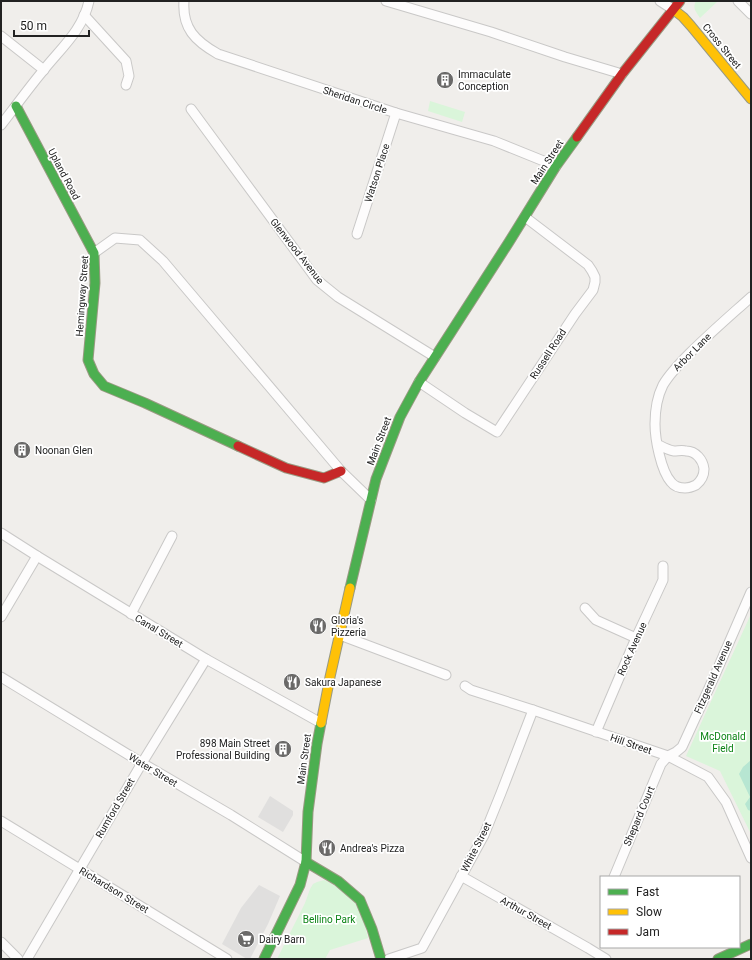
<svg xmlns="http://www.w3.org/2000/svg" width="752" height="960" font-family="Roboto,sans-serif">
	<rect width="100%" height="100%" fill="#f0eeeb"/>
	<!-- park -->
	<g fill="#daf5da">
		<path d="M 696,1 L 718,1 L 700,18 C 696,12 692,8 696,1 Z"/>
		<polygon points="430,101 465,112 462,122 428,111"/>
		<polygon points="751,614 751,834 720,771 686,756"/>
		<path d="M 324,880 C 333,883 350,897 357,905 C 362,911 366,929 368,938 L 330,950 L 325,959 L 277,959 L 305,903 L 310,889 L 313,884 L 317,882 Z"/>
	</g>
	<!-- pitch -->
	<polygon fill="#b7e6d2" points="751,760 751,811 748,810 745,804 750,797 739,774 743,767"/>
	<!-- parking -->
	<g fill="#e0dfde">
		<polygon points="270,796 293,811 293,815 283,832 258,817"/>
		<polygon points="259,885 280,896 268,924 250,959 247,959 222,944 241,908"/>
	</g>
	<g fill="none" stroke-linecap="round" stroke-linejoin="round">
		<defs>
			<g id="street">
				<path d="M 184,1 C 182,28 195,41 218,54 L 396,113 L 494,141 L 556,166"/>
				<polyline points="386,1 491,32 565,57 622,74"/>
				<polyline points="660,1 674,10"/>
				<polyline points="738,1 751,14"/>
				<polyline points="84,15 126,61 129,76 126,85"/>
				<polyline points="1,36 44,70"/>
				<polyline points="191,109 317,280 338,297 435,357"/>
				<path d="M 1,125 C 15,107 28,89 42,72 C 60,49 83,30 89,1"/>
				<polyline points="357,234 396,113"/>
				<polyline points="94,253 115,238 140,240 163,261 341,471 371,500"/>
				<polyline points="419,382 465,413 497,432 575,314 593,290 595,282 595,277 592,271 588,265 525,217"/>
				<path d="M 657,444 C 663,447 668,450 674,451 C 678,451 682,450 686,451 C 696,451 703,460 704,469 C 704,475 701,481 696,485 C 692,487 689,488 685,488 C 679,488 674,486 671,482 C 661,471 655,439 655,424 C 655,410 657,397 663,385 C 670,373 680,363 690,353 C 710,333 731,315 751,297"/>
				<polyline points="1,533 37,556 206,659 321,723"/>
				<polyline points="585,608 596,620 636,638"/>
				<polyline points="131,614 172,536"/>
				<polyline points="1,617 37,556"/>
				<polyline points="340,635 446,675"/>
				<polyline points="1,677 142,763 231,815 306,862"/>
				<polyline points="465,686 471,690 533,710 668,756 708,777 726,802 751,858"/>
				<polyline points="596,732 636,638 663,580 663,566"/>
				<polyline points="1,821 227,959"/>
				<polyline points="461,876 588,948 606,959"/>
				<polyline points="614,877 661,764 668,756 676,752 682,747 715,675 751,592"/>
				<polyline points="1,942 18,959"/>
				<polyline points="27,959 142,763 206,659"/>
				<polyline points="389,959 422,948 484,835 501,793 533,710"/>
			</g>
			<g id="fast">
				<polyline points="16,106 94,253 95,283 88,360 94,374 104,386 145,403 238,446"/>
				<polyline points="350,588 376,479 400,417 419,382 509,242 556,166 577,137"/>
				<polyline points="306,862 338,881 360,900 372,929 381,959"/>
				<polyline points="264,959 300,885 306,862 308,812 317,744 321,723"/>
				<polyline points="718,959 751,944"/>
			</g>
			<g id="slow">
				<polyline points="674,10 683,17 691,26 751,99"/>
				<polyline points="321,723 330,677 350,588"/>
			</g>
			<g id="jam">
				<polyline points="577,137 622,74 680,1"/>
				<polyline points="238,446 286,468 324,478 341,471"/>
			</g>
		</defs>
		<!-- street casing -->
		<use href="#street" stroke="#c9c8c7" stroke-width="11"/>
		<!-- fast casing -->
		<use href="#fast" stroke="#999a82" stroke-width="11"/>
		<!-- slow casing -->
		<use href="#slow" stroke="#999a82" stroke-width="11"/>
		<!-- jam casing -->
		<use href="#jam" stroke="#999a82" stroke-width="11"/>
		<!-- street -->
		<use href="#street" stroke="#fdfcfc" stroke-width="9"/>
		<!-- fast -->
		<use href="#fast" stroke="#4caf50" stroke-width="9"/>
		<!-- slow -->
		<use href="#slow" stroke="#ffc107" stroke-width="9"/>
		<!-- jam -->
		<use href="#jam" stroke="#c62828" stroke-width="9"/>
	</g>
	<!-- icons -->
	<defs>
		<symbol id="building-disc" viewBox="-11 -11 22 22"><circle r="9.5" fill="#6a6968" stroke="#fff"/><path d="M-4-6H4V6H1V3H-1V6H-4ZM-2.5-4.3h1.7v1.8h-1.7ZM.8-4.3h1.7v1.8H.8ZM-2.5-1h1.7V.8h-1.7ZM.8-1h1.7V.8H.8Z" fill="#fff"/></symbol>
		<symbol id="restaurant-disc" viewBox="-11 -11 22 22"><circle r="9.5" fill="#6a6968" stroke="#fff"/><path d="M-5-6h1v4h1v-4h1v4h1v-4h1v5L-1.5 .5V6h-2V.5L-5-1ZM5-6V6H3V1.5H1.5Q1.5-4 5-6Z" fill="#fff"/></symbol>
		<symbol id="supermarket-disc" viewBox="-11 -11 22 22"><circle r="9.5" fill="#6a6968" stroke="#fff"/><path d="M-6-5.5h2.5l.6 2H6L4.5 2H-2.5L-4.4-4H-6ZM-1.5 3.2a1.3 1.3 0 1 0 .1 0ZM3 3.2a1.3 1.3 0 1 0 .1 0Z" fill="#fff"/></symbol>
	</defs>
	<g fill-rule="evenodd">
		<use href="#building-disc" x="435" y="70" width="20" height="20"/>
		<use href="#building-disc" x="12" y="440" width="20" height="20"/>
		<use href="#restaurant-disc" x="308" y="616" width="20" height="20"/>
		<use href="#restaurant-disc" x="282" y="672" width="20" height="20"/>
		<use href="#building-disc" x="273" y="739" width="20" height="20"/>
		<use href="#restaurant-disc" x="317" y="838" width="20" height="20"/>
		<use href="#supermarket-disc" x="236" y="929" width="20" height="20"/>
	</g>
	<g text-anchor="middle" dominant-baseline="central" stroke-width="3.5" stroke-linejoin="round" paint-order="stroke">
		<!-- street labels -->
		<g font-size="10" fill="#222" stroke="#fff">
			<text transform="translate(722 46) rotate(51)">Cross Street</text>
			<text transform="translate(355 100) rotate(18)">Sheridan Circle</text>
			<text transform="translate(547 162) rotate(-57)">Main Street</text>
			<text transform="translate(377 173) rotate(-72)">Watson Place</text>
			<text transform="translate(64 174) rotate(62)">Upland Road</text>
			<text transform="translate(297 251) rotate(52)">Glenwood Avenue</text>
			<text transform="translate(82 296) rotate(-86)">Hemingway Street</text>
			<text transform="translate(692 352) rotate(-45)">Arbor Lane</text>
			<text transform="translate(548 354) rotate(-57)">Russell Road</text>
			<text transform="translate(379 441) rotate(-69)">Main Street</text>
			<text transform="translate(159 631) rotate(31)">Canal Street</text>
			<text transform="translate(632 649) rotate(-66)">Rock Avenue</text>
			<text transform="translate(713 677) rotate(-66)">Fitzgerald Avenue</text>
			<text transform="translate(631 744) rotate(19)">Hill Street</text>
			<text transform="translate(304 759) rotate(-82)">Main Street</text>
			<text transform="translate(153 770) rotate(31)">Water Street</text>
			<text transform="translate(115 808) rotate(-60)">Rumford Street</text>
			<text transform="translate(639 816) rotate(-67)">Shepard Court</text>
			<text transform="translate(476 847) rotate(-63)">White Street</text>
			<text transform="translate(114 890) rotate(31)">Richardson Street</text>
			<text transform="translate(526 913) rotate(29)">Arthur Street</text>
		</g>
		<!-- poi labels -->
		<g font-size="10" fill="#222" stroke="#fff" text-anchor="start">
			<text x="458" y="74">Immaculate<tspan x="458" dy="12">Conception</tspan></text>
			<text x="35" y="450">Noonan Glen</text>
			<text x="331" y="620">Gloria's<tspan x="331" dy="12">Pizzeria</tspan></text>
			<text x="305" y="682">Sakura Japanese</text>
			<text x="270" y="743" text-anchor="end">898 Main Street<tspan x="270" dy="12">Professional Building</tspan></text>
			<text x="340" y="848">Andrea's Pizza</text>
			<text x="259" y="939">Dairy Barn</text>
		</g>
		<!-- park labels -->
		<g font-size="10" fill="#0c8416" stroke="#fff">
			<text x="723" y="736">McDonald<tspan x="723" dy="12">Field</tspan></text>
			<text x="329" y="919">Bellino Park</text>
		</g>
	</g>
	<!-- border -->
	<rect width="752" height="960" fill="none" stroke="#222222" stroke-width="4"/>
	<!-- legend -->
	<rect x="600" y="876" width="140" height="72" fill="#ffffff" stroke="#a7a7a7"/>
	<rect x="608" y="889" width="20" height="6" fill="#4caf50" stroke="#a7a7a7"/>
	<text x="636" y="896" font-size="12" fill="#222222">Fast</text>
	<rect x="608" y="909" width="20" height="6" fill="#ffc107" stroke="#a7a7a7"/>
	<text x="636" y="916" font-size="12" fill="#222222">Slow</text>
	<rect x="608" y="929" width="20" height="6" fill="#c62828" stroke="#a7a7a7"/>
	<text x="636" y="936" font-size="12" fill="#222222">Jam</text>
	<!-- scale -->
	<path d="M14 30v6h75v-6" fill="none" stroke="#222222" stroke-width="2"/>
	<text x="20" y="30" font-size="12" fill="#222222" stroke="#ffffff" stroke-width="3" paint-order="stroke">50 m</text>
</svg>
